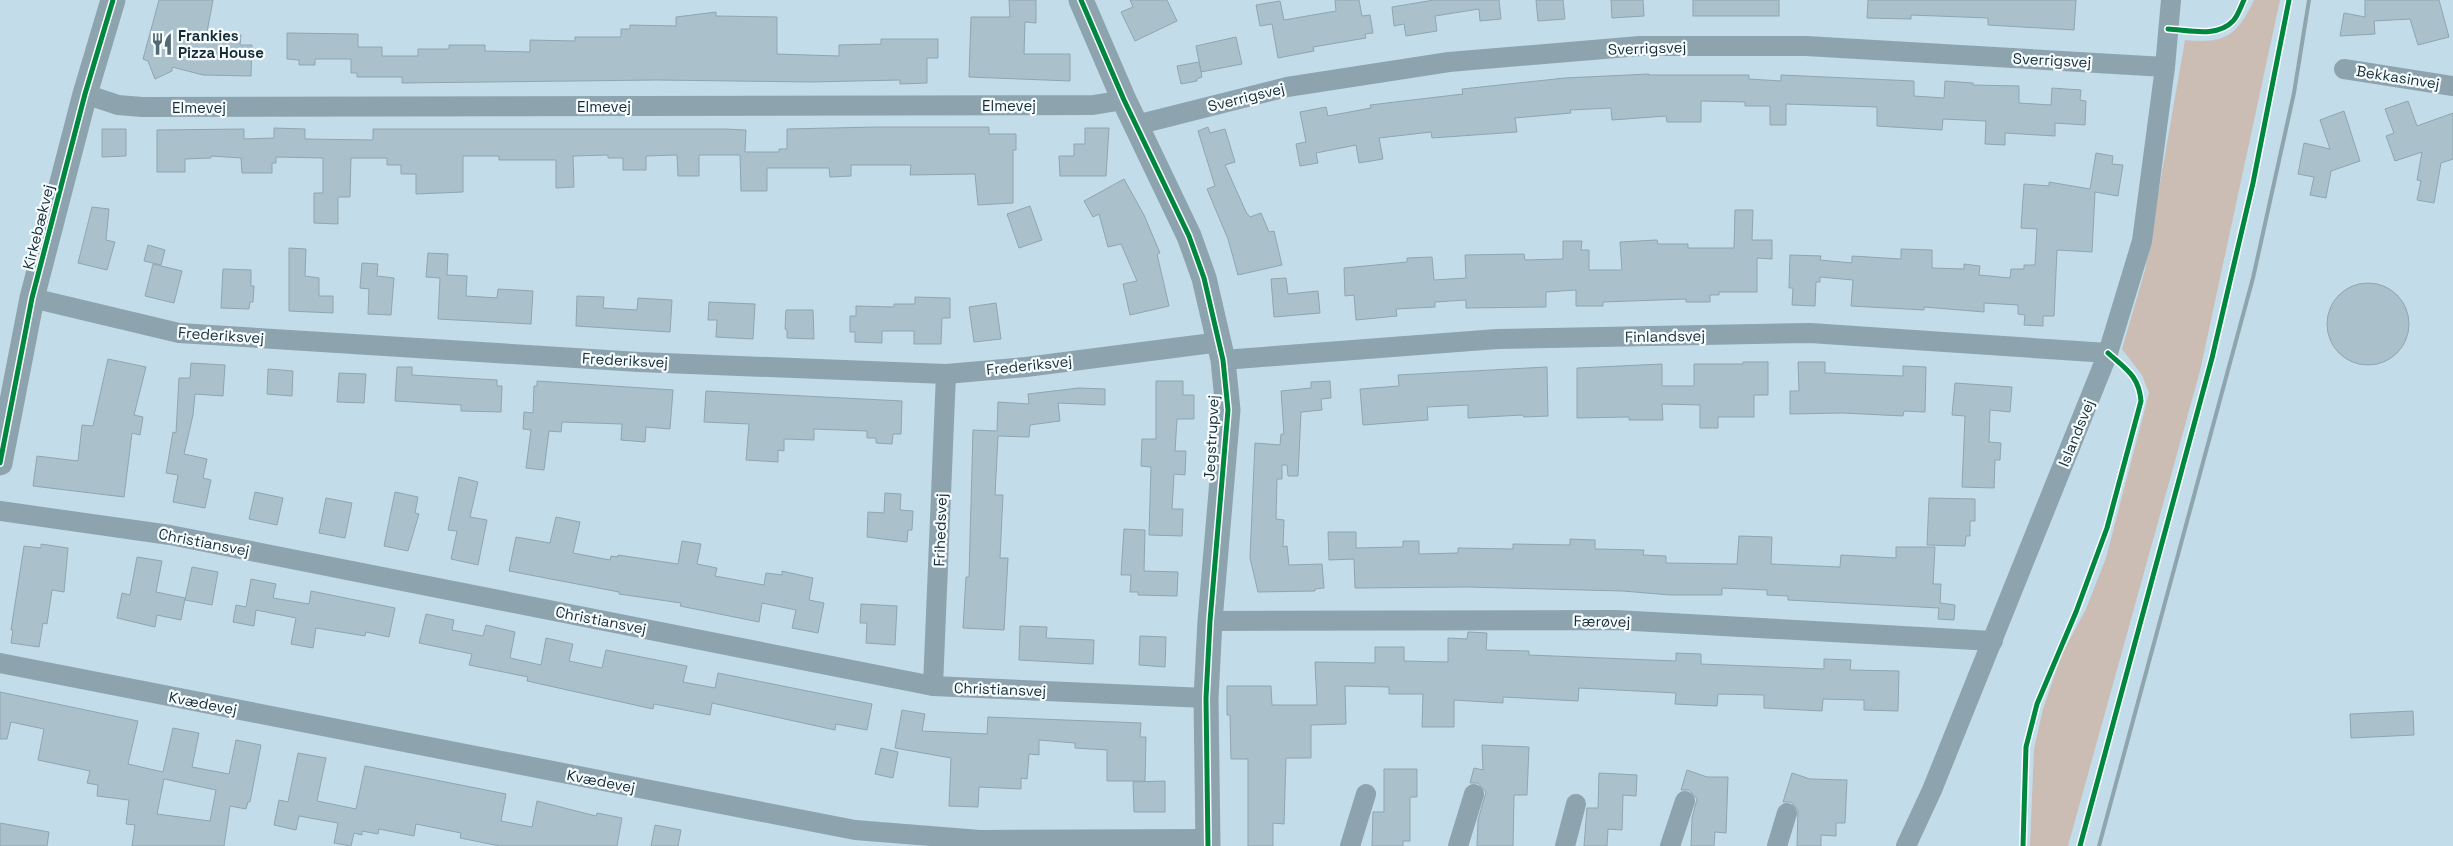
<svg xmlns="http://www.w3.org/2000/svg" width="2453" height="846" font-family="'Space Grotesk',sans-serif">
	<rect width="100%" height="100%" fill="#c2dce9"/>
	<!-- green -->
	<path fill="#cbbcb4" d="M 2254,0 L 2280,0 L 2200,371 L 2068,846 L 2030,846 L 2034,749 L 2043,709 L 2062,654 L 2086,609 L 2106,558 L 2149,393 L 2142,375 L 2122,349 L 2145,270 L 2185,40 C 2225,44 2237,36 2254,0 Z"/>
	<!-- building -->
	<g fill="#aac1cc" stroke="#8fa6b1" fill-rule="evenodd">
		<polygon points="159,0 213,0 207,32 221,32 221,35 241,35 240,45 252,45 251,76 203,75 172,67 172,71 155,79 148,61 143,59"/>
		<polygon points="1009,0 1036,0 1036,23 1025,22 1024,54 1070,54 1070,81 969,77 971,17 1010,17"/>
		<polygon points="1130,0 1167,0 1177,21 1135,41 1121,12 1133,7"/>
		<polygon points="1335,0 1359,0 1362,16 1370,15 1373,33 1365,34 1366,38 1313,47 1314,51 1278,58 1272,24 1260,26 1256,5 1280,1 1284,20 1336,11"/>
		<polygon points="1434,0 1499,0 1501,19 1480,21 1479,9 1435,16 1437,31 1406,36 1404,24 1394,26 1392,7"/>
		<polygon points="1536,0 1563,0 1565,19 1538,21"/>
		<polygon points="1611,0 1643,0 1644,16 1612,18"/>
		<rect x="1693" y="0" width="86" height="16"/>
		<polygon points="1868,0 2076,0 2074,30 1988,25 1988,18 1911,15 1911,19 1867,18"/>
		<polygon points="2365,0 2439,0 2449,37 2418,45 2410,19 2374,21 2375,34 2340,36 2344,13 2365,17"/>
		<polygon points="716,12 716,16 777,17 777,54 839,56 839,45 881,44 881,39 938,39 938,58 927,58 927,83 900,84 900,80 811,82 657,80 402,83 402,77 357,77 357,73 351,73 351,59 315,59 315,65 299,65 299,60 287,59 287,33 358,34 358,47 382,47 382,56 418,56 418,49 449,49 449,45 485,45 485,51 530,52 530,40 575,41 575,37 621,37 621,29 630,29 630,25 676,26 676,17"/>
		<polygon points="1236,37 1242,64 1201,72 1196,46"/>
		<polygon points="1199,62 1202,77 1197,79 1197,81 1181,84 1177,66"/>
		<polygon points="1649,74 1649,75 1749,75 1749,79 1781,81 1781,75 1914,81 1914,96 1944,98 1945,81 1973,83 1973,85 2019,86 2019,103 2051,105 2052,88 2081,90 2080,100 2086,101 2085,125 2055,123 2055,136 2005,133 2005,145 1985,144 1986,121 1943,119 1942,130 1877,126 1877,107 1786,104 1786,125 1770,125 1770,106 1745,106 1745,102 1701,101 1701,122 1667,122 1666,116 1612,120 1611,108 1570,110 1571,113 1515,118 1517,132 1432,138 1431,132 1379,138 1383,159 1359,163 1356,145 1316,153 1318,163 1300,166 1296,144 1306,142 1300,112 1326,107 1328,116 1371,108 1370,105 1463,94 1462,89 1565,78"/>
		<polygon points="2408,101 2417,126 2453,113 2453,159 2441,163 2434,203 2417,200 2421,181 2417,180 2422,152 2395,161 2386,136 2394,133 2385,109"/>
		<polygon points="2344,111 2360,161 2331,171 2326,198 2310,195 2314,177 2298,174 2304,143 2330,149 2320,120"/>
		<polygon points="877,127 989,127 989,134 1016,134 1016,150 1013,150 1013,203 978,205 975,174 910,175 911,165 851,165 851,176 830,177 829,168 767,168 767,191 741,191 740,155 699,155 699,176 678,176 677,155 646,156 646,170 623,170 623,158 608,158 608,155 573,156 574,187 556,188 556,160 499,160 499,156 463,156 463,192 416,194 416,174 401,174 401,165 387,165 387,158 351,158 350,197 338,197 338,224 314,223 314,193 323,193 323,158 276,157 276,163 272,163 272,173 242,173 241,158 211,156 211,158 185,159 185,172 157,172 157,130 244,129 244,139 274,138 274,128 305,129 305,139 373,140 373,129 725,129 746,130 745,152 779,152 779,149 787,149 787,129"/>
		<polygon points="1208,127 1210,133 1225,129 1235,162 1225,165 1246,212 1250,217 1261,213 1269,232 1274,231 1282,265 1238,275 1228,239 1207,189 1215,186 1198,131"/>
		<polygon points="1085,128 1109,128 1106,176 1060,176 1059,156 1074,156 1074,144 1085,144"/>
		<polygon points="102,129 126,129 126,156 102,157"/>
		<polygon points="2096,153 2113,156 2112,164 2123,165 2118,196 2095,192 2092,252 2057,250 2054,316 2043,316 2043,326 2024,325 2025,315 2018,314 2018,305 1984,303 1984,312 1924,307 1924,310 1851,306 1853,280 1820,277 1820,282 1816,282 1815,306 1792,305 1793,288 1789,288 1790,255 1821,256 1820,260 1852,263 1852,256 1901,259 1901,249 1932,250 1932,268 1964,269 1964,264 1980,266 1979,275 2010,278 2011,269 2024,269 2024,265 2035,265 2037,229 2021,228 2024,184 2049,186 2049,182 2090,189"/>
		<polygon points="1124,179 1144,215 1160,253 1157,254 1169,306 1130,315 1123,284 1137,281 1121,244 1108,247 1099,214 1093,217 1084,201"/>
		<polygon points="1030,206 1042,240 1019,248 1007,214"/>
		<polygon points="92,207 109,209 106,240 115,242 107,270 78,263"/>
		<polygon points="1735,210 1753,210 1752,240 1772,240 1772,259 1757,258 1757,292 1719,292 1719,295 1710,295 1710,302 1686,302 1686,299 1603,302 1603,306 1576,306 1576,290 1546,292 1546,307 1466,308 1466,300 1435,302 1435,307 1396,309 1397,316 1356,320 1354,295 1345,296 1344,268 1407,262 1407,258 1432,257 1434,280 1466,278 1465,255 1524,254 1525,260 1563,259 1563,241 1582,241 1581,250 1589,250 1589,270 1622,270 1620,242 1657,240 1658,244 1688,244 1688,248 1734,248"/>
		<polygon points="148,245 165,250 161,265 144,261"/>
		<polygon points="289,248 306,249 305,276 319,278 319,296 333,296 333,313 289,311"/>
		<polygon points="428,253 448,254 447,275 467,276 466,296 497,298 498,289 533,291 531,324 438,319 440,278 426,277"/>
		<polygon points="362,263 378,264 377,276 394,278 391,315 368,314 369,289 360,288"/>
		<polygon points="153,264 182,271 174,303 145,296"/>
		<polygon points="223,269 251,270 251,286 254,286 253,302 250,302 249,309 221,308"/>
		<polygon points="1286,278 1288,294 1318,291 1320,313 1274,317 1271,279"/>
		<circle cx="2368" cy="324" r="41"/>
		<polygon points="577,296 604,297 603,308 637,310 638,298 672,300 670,332 576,326"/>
		<polygon points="915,297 950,298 950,318 942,318 941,344 914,344 914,331 882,331 882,343 855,342 855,332 850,332 850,316 856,316 856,306 894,307 894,304 915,304"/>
		<polygon points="709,302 755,304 753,339 716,337 717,320 708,320"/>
		<polygon points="996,303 1001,339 974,342 969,307"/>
		<polygon points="786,310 813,310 814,339 787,338 787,330 785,329"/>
		<polygon points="108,359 146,367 134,415 143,417 140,435 132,433 124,497 33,486 37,456 78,461 82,425 93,426"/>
		<polygon points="1743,362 1768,362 1768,395 1754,395 1754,417 1718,417 1718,428 1700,428 1700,405 1662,404 1663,420 1629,420 1629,417 1577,418 1577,368 1662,364 1662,386 1694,386 1694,364 1743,364"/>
		<polygon points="1798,362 1825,362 1825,373 1903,376 1903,366 1926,367 1925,412 1904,411 1903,416 1843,413 1790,414 1790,391 1799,391"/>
		<polygon points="191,363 225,365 223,396 195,394 193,415 184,454 207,459 203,478 211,480 205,508 173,502 178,475 166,473 173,432 176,433 179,378 190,378"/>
		<polygon points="397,367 412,367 412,375 497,380 497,386 502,386 501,412 461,411 461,405 395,401"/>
		<polygon points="1547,367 1548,416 1524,417 1522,415 1468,418 1468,405 1427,407 1428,420 1363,425 1360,389 1399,386 1398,375"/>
		<polygon points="268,369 293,371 292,396 267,394"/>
		<polygon points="339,373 366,374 364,403 337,402"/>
		<polygon points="537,381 673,390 670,429 646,427 645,442 621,440 622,424 562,422 561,432 549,431 544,470 526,468 531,430 523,429 524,412 533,413 534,386 537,386"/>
		<polygon points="1156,381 1183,381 1183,395 1194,395 1194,419 1177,419 1175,451 1186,451 1185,475 1174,474 1172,509 1183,509 1182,536 1149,535 1151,467 1141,466 1142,439 1156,439"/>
		<polygon points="1330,381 1331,398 1321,399 1322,410 1301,412 1298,476 1288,476 1287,465 1282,465 1282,479 1277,479 1276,519 1284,520 1283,547 1287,546 1289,565 1322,564 1324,588 1315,589 1315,591 1258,592 1250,558 1255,443 1280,445 1281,434 1284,434 1281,391 1311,388 1311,382"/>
		<polygon points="1955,383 2012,387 2010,412 1990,410 1989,442 2001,443 2000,460 1995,460 1994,488 1962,487 1965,416 1952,415"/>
		<polygon points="1079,388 1105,389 1105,405 1058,403 1060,421 1030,425 1029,437 998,436 995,495 1003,495 1000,558 1008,558 1004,630 963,628 966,577 969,577 973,430 997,431 998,402 1029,404 1028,394"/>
		<polygon points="706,391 902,401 901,434 893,434 892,444 876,443 876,438 867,438 867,431 814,429 814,440 784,439 784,451 778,450 778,462 746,460 749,424 704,422"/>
		<polygon points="459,477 478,482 470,517 487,520 478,565 451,559 457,531 448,530"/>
		<polygon points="255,492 283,498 277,525 249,519"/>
		<polygon points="395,492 418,497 415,513 419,514 408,551 384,546"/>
		<polygon points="885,493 901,494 900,510 913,511 912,530 908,530 907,542 867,537 868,512 884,513"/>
		<polygon points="326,498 352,503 345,538 319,533"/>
		<polygon points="1929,498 1975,499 1975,521 1970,521 1970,536 1966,536 1965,546 1927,545"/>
		<polygon points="556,517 580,522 573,553 610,560 611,556 618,557 618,555 678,564 682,541 701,544 697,564 717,568 715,576 764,585 766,573 782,575 782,571 813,578 809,600 824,603 818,633 792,628 796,610 762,603 759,622 680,606 681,603 619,594 619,592 509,571 516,537 550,543"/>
		<polygon points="1124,529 1145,530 1144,571 1178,572 1177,596 1138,595 1138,592 1130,592 1131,575 1121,575"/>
		<polygon points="1328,532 1356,532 1356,548 1403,547 1403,541 1419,541 1419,554 1458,553 1458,548 1513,549 1513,544 1570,545 1570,539 1595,540 1595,549 1644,550 1643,555 1666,556 1666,563 1737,564 1739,536 1772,537 1771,564 1840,567 1841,555 1896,558 1896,547 1935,547 1933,584 1941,584 1940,603 1955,605 1954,620 1938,619 1939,608 1788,600 1788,596 1767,595 1767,590 1722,588 1722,595 1670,595 1623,591 1467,587 1355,588 1354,559 1329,560"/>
		<polygon points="41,544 68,548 64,592 52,590 47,624 43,623 39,647 11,643 13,630 11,630 24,546 41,548"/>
		<polygon points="137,557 162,561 156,592 185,598 181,620 157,615 155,627 117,618 122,593 130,595"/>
		<polygon points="192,567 218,572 212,605 185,600"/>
		<polygon points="251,579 276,584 273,598 309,604 311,591 395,608 389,637 366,632 365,636 316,628 313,648 291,644 296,618 256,610 254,626 233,622 236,605 246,607"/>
		<polygon points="861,604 897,606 895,645 866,643 867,623 860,623"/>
		<polygon points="426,614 454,620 452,630 483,636 486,625 515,632 510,658 541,665 546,638 573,644 569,661 602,668 606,650 687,666 683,682 715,688 718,673 872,704 867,730 836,724 835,730 712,703 710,715 654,704 653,709 527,681 528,677 469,665 472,654 419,643"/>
		<polygon points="1020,626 1047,627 1046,638 1094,640 1093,664 1019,660"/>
		<polygon points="1468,632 1487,633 1486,650 1529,651 1529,655 1676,661 1676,653 1701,654 1701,664 1824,669 1824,659 1851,660 1850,670 1899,671 1898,711 1864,710 1864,700 1823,699 1822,711 1764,708 1764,695 1718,694 1717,706 1675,704 1676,693 1579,688 1578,701 1503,697 1503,703 1454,700 1454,727 1422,727 1423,694 1389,694 1389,687 1345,686 1346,724 1311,725 1311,758 1286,758 1284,824 1273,823 1273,846 1248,846 1248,759 1231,759 1230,715 1227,715 1227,686 1271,686 1272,705 1317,705 1315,662 1375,663 1375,647 1404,647 1404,661 1448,662 1448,638 1467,639"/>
		<polygon points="1140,636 1166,637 1165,667 1139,665"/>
		<path d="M 0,692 L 138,721 L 128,764 L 163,772 L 173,728 L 199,733 L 192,767 L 229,774 L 236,740 L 261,745 L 250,802 L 248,802 L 246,809 L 230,806 L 224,846 L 132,846 L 135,825 L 126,824 L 129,800 L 97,796 L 98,785 L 87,783 L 90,771 L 38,760 L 44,729 L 11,722 L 7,739 L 0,739 ZM 164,779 L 216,790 L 210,821 L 157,814 Z"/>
		<polygon points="902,710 925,714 922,731 987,734 988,717 1141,723 1140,737 1146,737 1145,781 1107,781 1107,750 1075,748 1075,743 1039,740 1039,755 1029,754 1027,779 1021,778 1021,789 979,787 978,807 949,806 951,758 895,748"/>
		<polygon points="2413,711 2414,735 2351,738 2350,714"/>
		<polygon points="1482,745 1529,747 1527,795 1514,795 1513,846 1477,846 1478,820 1486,792 1478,783 1470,783 1474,768 1483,770"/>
		<polygon points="881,748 898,752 893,778 875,774"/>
		<polygon points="298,753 326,758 317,801 356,809 365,766 506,794 501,821 532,827 537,801 596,816 597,813 622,818 617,846 500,846 460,838 461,833 416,824 414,836 379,829 378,834 362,831 362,835 354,833 351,846 334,843 338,823 299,816 296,830 274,825 279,800 288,802"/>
		<polygon points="1384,769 1417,769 1417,797 1410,797 1410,841 1403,841 1403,846 1372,846 1373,812 1384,812"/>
		<polygon points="1687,770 1707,777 1728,777 1726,833 1715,832 1714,846 1691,846 1692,818 1697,799 1689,790 1681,790"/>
		<polygon points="1599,773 1637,775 1636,796 1623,795 1622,830 1608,829 1607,846 1584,846 1587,808 1598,808"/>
		<polygon points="1792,773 1810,779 1847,780 1845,823 1836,823 1836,836 1821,835 1821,846 1797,846 1798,810 1791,802 1783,802"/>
		<polygon points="1165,781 1165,812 1134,812 1133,782"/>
		<polygon points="0,823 49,832 47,846 0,846"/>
		<polygon points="655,825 681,830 678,846 651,846"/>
	</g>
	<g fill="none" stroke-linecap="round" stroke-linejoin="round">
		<!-- minor -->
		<g stroke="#8da4ae" stroke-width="20">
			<polyline points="2344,69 2453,86"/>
			<polyline points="85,94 118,105 142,107 1093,105 1124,100"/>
			<polyline points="1136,125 1287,87 1449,62 1640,46 1806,46 2165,67"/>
			<polyline points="32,298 179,333 639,362 946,374 1026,367 1220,342"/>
			<polyline points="1223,360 1497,339 1810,333 2108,353"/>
			<polyline points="0,511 170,535 933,686 1206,698"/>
			<polyline points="1210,621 1616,620 1993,641"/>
			<polyline points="0,663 855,830 980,840 1208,839"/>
			<polyline points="933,686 946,374"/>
			<polyline points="1350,846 1366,794"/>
			<polyline points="1458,846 1474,794"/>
			<polyline points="1565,846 1576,804"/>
			<polyline points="1670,846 1685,801"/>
			<polyline points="1777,846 1787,813"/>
			<polyline points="1906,846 1932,790 2108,353 2142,241 2165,67 2171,0"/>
		</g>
		<!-- tertiary -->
		<g stroke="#8da4ae" stroke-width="25">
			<polyline points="1081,0 1124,100 1189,236 1204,278 1223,360 1228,410 1210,621 1206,698 1208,846"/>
			<polyline points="0,463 32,298 85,94 113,0"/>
		</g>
		<!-- rail -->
		<polyline stroke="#8fa5ae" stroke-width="4" points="2099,846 2253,278 2294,93 2309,0"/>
		<defs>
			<g id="cycleway">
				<polyline points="1081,0 1124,100 1189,236 1204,278 1223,360 1228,410 1210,621 1206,698 1208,846"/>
				<path d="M 2168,29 C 2189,30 2217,38 2233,21 C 2238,16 2241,6 2244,0"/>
				<polyline points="0,463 32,298 85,94 113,0"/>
				<path d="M 2023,846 L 2026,747 L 2037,704 L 2076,612 L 2107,528 L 2141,401 C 2139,376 2126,369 2108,353"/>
				<polyline points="2080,846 2212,358 2253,183 2289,0"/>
			</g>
		</defs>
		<!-- cycleway casing -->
		<use href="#cycleway" stroke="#f6fcff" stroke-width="8"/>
		<!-- cycleway -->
		<use href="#cycleway" stroke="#00873e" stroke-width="5"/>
	</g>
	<!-- icons -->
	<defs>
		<symbol id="restaurant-bare" viewBox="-9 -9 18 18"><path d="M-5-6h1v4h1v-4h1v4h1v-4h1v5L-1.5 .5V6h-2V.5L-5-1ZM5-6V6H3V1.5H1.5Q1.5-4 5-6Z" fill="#526a75" stroke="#f6fcff" stroke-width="2.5" paint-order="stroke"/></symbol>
	</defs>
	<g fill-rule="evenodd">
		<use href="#restaurant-bare" x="146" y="28" width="32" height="32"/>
	</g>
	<g text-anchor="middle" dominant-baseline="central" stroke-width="4.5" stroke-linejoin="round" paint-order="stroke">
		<!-- poi labels -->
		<g font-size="15" font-weight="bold" fill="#152d37" stroke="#f6fcff" text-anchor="start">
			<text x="178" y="35">Frankies<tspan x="178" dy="17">Pizza House</tspan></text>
		</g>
		<!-- street labels -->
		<g font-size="15" fill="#152d37" stroke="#f6fcff">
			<text transform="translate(1647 48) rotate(-2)">Sverrigsvej</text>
			<text transform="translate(2052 60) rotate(3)">Sverrigsvej</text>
			<text transform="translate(2398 77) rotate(9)">Bekkasinvej</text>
			<text transform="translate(1246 97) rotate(-14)">Sverrigsvej</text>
			<text x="1009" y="105">Elmevej</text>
			<text x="604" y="106">Elmevej</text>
			<text x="199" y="107">Elmevej</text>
			<text transform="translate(38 227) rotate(-76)">Kirkebækvej</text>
			<text transform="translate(221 335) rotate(4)">Frederiksvej</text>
			<text transform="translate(1665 336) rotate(-1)">Finlandsvej</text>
			<text transform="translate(625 360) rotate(3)">Frederiksvej</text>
			<text transform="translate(1029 365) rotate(-6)">Frederiksvej</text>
			<text transform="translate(2076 433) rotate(-68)">Islandsvej</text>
			<text transform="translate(1211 438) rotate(-87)">Jegstrupvej</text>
			<text transform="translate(940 530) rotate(-88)">Frihedsvej</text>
			<text transform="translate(204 542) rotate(11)">Christiansvej</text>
			<text transform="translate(601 620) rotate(11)">Christiansvej</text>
			<text transform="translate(1602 621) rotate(1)">Færøvej</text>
			<text transform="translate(1000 689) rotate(2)">Christiansvej</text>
			<text transform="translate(203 703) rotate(11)">Kvædevej</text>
			<text transform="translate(601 781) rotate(11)">Kvædevej</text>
		</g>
	</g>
</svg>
